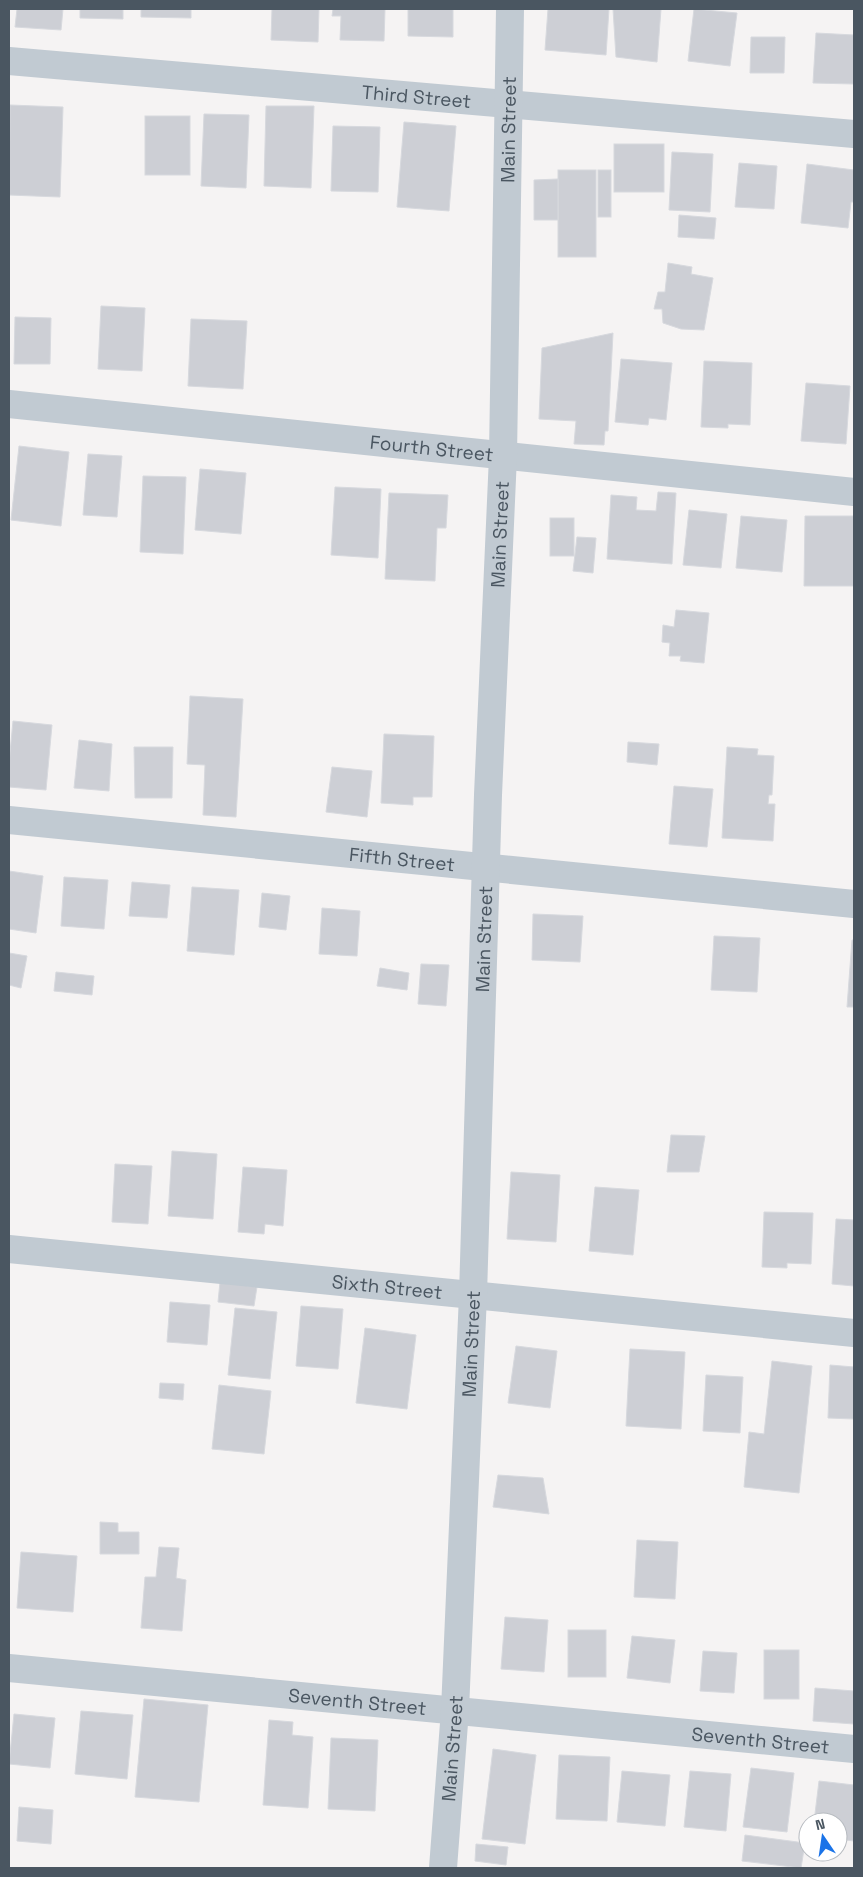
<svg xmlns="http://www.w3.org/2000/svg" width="863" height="1877" font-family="'Space Grotesk',sans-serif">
	<rect width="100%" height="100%" fill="#f5f3f3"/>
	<!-- building -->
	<g fill="#cdcfd5" stroke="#d7d9de">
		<polygon points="17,9 63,9 61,30 15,27"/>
		<polygon points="80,9 123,9 123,19 80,18"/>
		<polygon points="141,9 191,9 191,18 141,17"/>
		<polygon points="272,9 319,9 318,42 271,40"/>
		<polygon points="333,9 385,9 384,41 340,40 341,16 332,16"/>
		<polygon points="408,9 453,9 453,37 408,36"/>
		<polygon points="548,9 609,9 606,55 545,50"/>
		<polygon points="613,9 661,9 657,62 616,57"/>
		<polygon points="694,9 737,13 730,66 688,61"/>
		<polygon points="816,33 854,35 854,84 813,83"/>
		<polygon points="751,37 785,37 784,73 750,73"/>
		<polygon points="10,105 63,107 60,197 9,195"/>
		<polygon points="266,106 314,106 311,188 264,186"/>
		<polygon points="204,114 249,115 246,188 201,186"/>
		<rect x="145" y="116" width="45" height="59"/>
		<polygon points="404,122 456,126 449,211 397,207"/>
		<polygon points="333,126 380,127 378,192 331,191"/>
		<rect x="614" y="144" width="50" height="48"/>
		<polygon points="672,152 713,154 710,212 669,210"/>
		<polygon points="739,163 777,166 774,209 735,207"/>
		<polygon points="807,164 854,170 854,202 851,202 848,228 801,223"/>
		<rect x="558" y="170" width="38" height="87"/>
		<rect x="598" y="170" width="13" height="47"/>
		<polygon points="558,179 558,220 534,220 534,180"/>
		<polygon points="679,215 716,218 714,239 678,237"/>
		<polygon points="668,263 692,267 691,274 713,278 704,330 681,329 663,323 662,309 654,309 658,292 665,292"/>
		<polygon points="101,306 145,308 142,371 98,369"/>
		<polygon points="15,317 51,318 50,364 14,364"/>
		<polygon points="191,319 247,321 243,389 188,386"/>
		<polygon points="613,333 608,431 605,431 604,445 574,444 576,421 539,419 542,348"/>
		<polygon points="621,359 672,363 666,420 649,418 648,425 615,422"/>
		<polygon points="704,361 752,363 750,425 728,424 728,428 701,427"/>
		<polygon points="806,383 850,386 846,444 801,441"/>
		<polygon points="19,446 69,452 61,526 11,520"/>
		<polygon points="88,454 122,456 117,517 83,515"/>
		<polygon points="200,469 246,473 241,534 195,530"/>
		<polygon points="143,476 186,477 183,554 140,552"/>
		<polygon points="335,487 381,489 378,558 331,555"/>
		<polygon points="658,492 676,493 672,564 607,559 611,495 637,497 636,510 656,511"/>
		<polygon points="389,493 448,495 446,528 437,528 435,581 385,579"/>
		<polygon points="689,510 727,514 721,568 683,565"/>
		<polygon points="741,516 787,520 782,572 736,568"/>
		<polygon points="805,516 854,516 854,586 804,586"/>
		<rect x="550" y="518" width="24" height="38"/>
		<polygon points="577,537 596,538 593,573 573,571"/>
		<polygon points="676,610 709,613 704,663 680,661 681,656 669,656 670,643 662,642 663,625 674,627"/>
		<polygon points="190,696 243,699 236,817 203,815 205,765 187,764"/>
		<polygon points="13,721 52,725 46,790 9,787 9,763"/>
		<polygon points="384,734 434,736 432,797 413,797 413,805 381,803"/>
		<polygon points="79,740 112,744 109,791 74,788"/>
		<polygon points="628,742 659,744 657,765 627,762"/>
		<polygon points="134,747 173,747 172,798 135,798"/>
		<polygon points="727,747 758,749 757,755 774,756 772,795 769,795 768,804 775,804 773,841 722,838"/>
		<polygon points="332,767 372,771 367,817 326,812"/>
		<polygon points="674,786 713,789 707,847 669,844"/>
		<polygon points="9,871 43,876 36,933 9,929"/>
		<polygon points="64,877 108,880 104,929 61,926"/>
		<polygon points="132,882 170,885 167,918 129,916"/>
		<polygon points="192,887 239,890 234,955 187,951"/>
		<polygon points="262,893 290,896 286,930 259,927"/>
		<polygon points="322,908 360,911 357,956 319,954"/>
		<polygon points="533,914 583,916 580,962 532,960"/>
		<polygon points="714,936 760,938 757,992 711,990"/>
		<polygon points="852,940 854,940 854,1007 847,1007"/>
		<polygon points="9,953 27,956 21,988 9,985"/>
		<polygon points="421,964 449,965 446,1006 418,1004"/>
		<polygon points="380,968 409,973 407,990 377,986"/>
		<polygon points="56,972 94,976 92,995 54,991"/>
		<polygon points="671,1135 705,1136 699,1172 667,1172"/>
		<polygon points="172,1151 217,1154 213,1219 168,1216"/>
		<polygon points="115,1164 152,1166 148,1224 112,1222"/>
		<polygon points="243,1167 287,1170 283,1226 265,1224 264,1234 238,1232"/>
		<polygon points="511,1172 560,1175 556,1242 507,1239"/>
		<polygon points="595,1187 639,1190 633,1255 589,1251"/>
		<polygon points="764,1212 813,1213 811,1264 787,1263 787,1268 762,1267"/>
		<polygon points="836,1219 854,1220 854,1286 832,1284"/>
		<polygon points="220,1282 257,1287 254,1306 218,1302"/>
		<polygon points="170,1302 210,1305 207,1345 167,1342"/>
		<polygon points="301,1306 343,1309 338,1369 296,1366"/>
		<polygon points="235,1308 277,1312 270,1379 228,1375"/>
		<polygon points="365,1328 416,1335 407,1409 356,1403"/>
		<polygon points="516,1346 557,1351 550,1408 508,1403"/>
		<polygon points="630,1349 685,1352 681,1429 626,1426"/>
		<polygon points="772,1361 812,1366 799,1493 744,1487 749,1432 764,1434"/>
		<polygon points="830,1365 854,1367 854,1419 828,1418"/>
		<polygon points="706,1375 743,1377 740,1433 703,1431"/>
		<polygon points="160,1383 184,1384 183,1400 159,1398"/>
		<polygon points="219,1385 271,1391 264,1454 212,1449"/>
		<polygon points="498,1475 543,1478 549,1514 493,1507"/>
		<polygon points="100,1522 118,1523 118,1532 139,1532 139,1554 100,1554"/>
		<polygon points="637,1540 678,1542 675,1599 634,1597"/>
		<polygon points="159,1547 179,1548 176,1578 186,1580 182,1631 141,1628 145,1577 156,1577"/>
		<polygon points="21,1552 77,1556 73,1612 17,1608"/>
		<polygon points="505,1617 548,1620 544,1672 501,1669"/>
		<rect x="568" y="1630" width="38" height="47"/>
		<polygon points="632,1636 675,1640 670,1683 627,1678"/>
		<rect x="764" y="1650" width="35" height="49"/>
		<polygon points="703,1651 737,1653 734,1693 700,1691"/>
		<polygon points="815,1688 854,1691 854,1724 813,1721"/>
		<polygon points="144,1699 208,1705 199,1802 135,1797"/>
		<polygon points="81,1711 133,1715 127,1779 75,1774"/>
		<polygon points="14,1714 55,1718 50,1768 9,1764"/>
		<polygon points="269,1720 293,1722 292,1735 313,1737 308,1808 263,1805"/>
		<polygon points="331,1738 378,1740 375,1811 328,1809"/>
		<polygon points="493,1749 536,1755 525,1844 482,1839"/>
		<polygon points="559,1755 610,1757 607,1821 556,1819"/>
		<polygon points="751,1768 794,1773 787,1832 743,1827"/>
		<polygon points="622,1771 670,1775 665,1826 617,1822"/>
		<polygon points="690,1771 731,1774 726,1831 684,1827"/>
		<polygon points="819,1781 854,1785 854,1841 838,1839 838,1822 814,1822"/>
		<polygon points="19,1807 53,1810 51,1844 17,1841"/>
		<polygon points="745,1835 805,1843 801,1868 742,1861"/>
		<polygon points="476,1844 508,1847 506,1865 475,1861"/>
	</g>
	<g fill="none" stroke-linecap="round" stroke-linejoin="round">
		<!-- street -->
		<g stroke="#c1cad2" stroke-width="28">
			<path id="s1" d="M 9,61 L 854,134"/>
			<path id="s2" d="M 9,404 L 854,492"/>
			<path id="s3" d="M 9,820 L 854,904"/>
			<path id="s4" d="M 9,1249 L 854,1333"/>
			<path id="s5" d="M 9,1668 L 854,1749"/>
			<path id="s6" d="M 443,1868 L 455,1710 L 473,1295 L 488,795 L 503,456 L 510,9"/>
		</g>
	</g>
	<g text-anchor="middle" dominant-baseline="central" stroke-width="4.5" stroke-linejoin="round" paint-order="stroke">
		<!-- street labels -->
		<g font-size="19" fill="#4a5661" stroke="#fff">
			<text stroke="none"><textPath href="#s1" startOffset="409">Third Street</textPath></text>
			<text stroke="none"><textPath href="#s6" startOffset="1740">Main Street</textPath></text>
			<text stroke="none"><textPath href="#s2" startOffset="425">Fourth Street</textPath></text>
			<text stroke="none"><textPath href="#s6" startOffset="1335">Main Street</textPath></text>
			<text stroke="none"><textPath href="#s3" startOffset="395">Fifth Street</textPath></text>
			<text stroke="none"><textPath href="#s6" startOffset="930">Main Street</textPath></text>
			<text stroke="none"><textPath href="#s4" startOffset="380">Sixth Street</textPath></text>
			<text stroke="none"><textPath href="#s6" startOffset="525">Main Street</textPath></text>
			<text stroke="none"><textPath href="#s5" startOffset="350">Seventh Street</textPath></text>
			<text stroke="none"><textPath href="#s5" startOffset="755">Seventh Street</textPath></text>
			<text stroke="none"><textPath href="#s6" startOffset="120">Main Street</textPath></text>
		</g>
	</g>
	<!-- border -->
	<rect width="863" height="1877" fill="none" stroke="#4a5661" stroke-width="20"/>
	<!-- north arrow -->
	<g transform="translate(823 1837) rotate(347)"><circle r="24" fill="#ffffff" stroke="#b7bbc0"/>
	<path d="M0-4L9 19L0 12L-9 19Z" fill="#1a73e8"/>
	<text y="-8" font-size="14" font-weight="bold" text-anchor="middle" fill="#4a5661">N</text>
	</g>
</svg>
